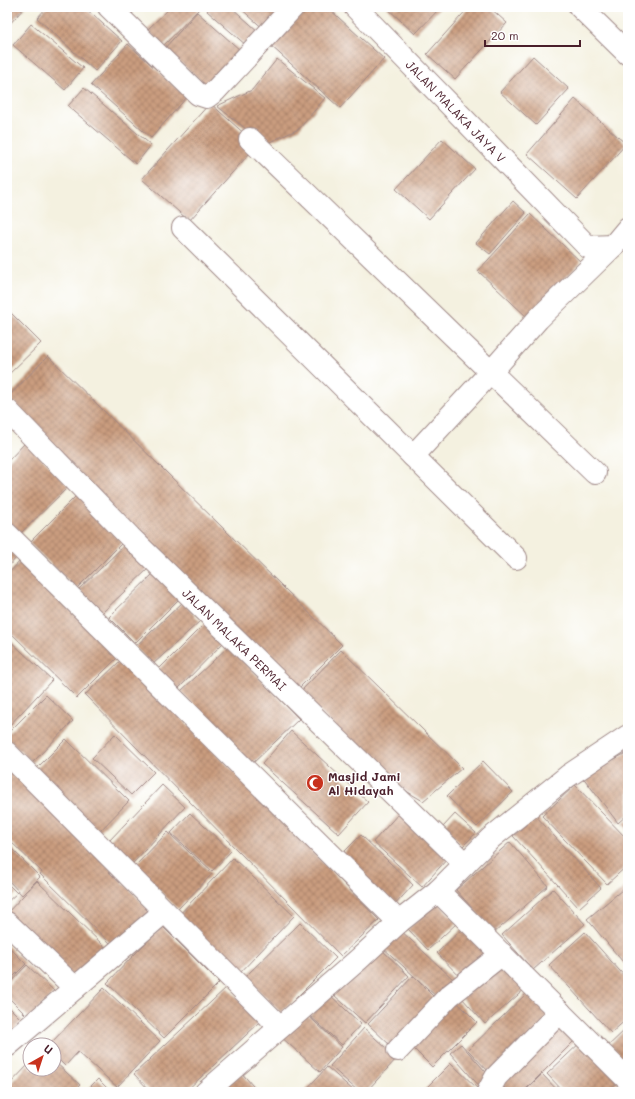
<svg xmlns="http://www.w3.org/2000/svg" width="635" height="1099" font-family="Mali,sans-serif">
	<defs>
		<pattern id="building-cross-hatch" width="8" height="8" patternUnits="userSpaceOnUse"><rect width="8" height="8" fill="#ca9d7f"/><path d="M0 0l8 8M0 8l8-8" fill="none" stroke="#a67f68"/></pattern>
	</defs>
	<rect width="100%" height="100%" fill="#fff"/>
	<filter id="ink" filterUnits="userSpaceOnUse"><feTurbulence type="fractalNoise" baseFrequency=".025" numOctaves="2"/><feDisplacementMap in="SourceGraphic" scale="8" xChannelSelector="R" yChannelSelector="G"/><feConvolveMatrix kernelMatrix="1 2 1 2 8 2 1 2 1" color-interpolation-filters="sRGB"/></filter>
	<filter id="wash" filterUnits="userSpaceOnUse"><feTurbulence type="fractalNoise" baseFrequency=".012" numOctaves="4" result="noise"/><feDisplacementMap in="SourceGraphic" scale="16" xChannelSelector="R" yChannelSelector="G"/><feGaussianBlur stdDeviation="0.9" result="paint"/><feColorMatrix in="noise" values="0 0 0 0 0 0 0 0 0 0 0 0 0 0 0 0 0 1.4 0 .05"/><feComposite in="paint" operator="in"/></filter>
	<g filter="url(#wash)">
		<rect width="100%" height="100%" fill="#f4f1e0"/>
		<g id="blocks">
			<!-- building -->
			<g fill="url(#building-cross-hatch)">
				<polygon points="7,7 25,7 7,27"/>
				<polygon points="47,7 84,7 122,41 95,71 37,18"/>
				<polygon points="121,7 138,7 128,18"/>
				<polygon points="171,7 201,7 163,46 147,30"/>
				<polygon points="210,7 231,7 259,32 247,46 207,11"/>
				<polygon points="239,7 287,7 266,31"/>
				<polygon points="304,7 327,7 384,59 340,108 270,45"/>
				<polygon points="386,7 441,7 415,34"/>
				<polygon points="469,7 489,7 507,23 455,79 427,54"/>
				<polygon points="197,12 240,50 208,87 164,49"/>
				<polygon points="31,24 83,68 65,90 13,45"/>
				<polygon points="128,44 187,97 151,138 91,85"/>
				<polygon points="533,56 569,89 536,125 500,92"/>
				<polygon points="277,59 325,98 299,129 265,144 217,106 252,90"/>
				<polygon points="84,88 151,145 136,164 68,106"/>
				<polygon points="575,99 626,144 577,199 527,154"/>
				<polygon points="210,103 257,145 189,221 142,179"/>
				<polygon points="442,139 475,169 429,219 396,189"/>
				<polygon points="513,201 526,213 490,254 476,243"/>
				<polygon points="530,214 581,262 528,318 478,271"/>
				<polygon points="7,309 41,343 7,376"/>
				<polygon points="48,356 342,645 296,691 7,406 7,398"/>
				<polygon points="26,442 69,486 20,534 7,521 7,462"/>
				<polygon points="79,493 125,540 76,589 29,543"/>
				<polygon points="127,543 150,567 102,613 79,589"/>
				<polygon points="7,547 17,557 7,568"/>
				<polygon points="20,561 118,657 77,698 7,629 7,575"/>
				<polygon points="157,570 183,595 135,643 109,617"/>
				<polygon points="183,602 200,621 152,665 135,647"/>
				<polygon points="205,623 224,642 177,690 157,671"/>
				<polygon points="7,638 52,680 7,728"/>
				<polygon points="229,646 299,719 251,765 181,691"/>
				<polygon points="341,650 462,768 423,801 391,782 300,692"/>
				<polygon points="123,658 379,920 341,956 85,695"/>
				<polygon points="46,695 73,721 32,763 7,739 7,734"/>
				<polygon points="291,731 368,802 339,834 262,764"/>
				<polygon points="115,734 154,772 131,795 92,758"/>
				<polygon points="66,739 129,801 98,833 35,770"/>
				<polygon points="628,752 628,814 618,823 582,776"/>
				<polygon points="7,759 151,912 115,948 40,874 42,872 7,838"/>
				<polygon points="483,761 513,792 477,827 447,796"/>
				<polygon points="162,785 185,807 132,864 109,841"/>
				<polygon points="575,785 628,840 628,865 607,884 542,816"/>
				<polygon points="190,813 231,851 212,871 171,833"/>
				<polygon points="399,813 448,858 422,887 373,842"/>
				<polygon points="455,814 476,833 463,846 443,827"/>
				<polygon points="536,816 601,888 579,908 513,836"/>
				<polygon points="628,820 628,830 623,824"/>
				<polygon points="168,832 212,874 178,909 134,867"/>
				<polygon points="361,835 413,885 392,908 339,857"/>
				<polygon points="510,842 548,886 494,933 456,890"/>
				<polygon points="7,844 40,877 22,895 7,879"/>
				<polygon points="233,858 294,916 238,975 177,917"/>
				<polygon points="37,881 105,947 75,979 7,913"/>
				<polygon points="7,883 17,893 7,902"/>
				<polygon points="628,885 628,968 587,919"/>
				<polygon points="553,889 585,924 533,970 502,935"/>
				<polygon points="437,901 457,923 428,950 408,929"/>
				<polygon points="300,923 336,958 281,1013 245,977"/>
				<polygon points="162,926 219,983 164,1038 107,983"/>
				<polygon points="398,928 454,980 438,998 381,946"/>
				<polygon points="463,928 490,956 464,981 437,953"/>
				<polygon points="585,932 628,980 628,1018 611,1033 549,965"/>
				<polygon points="7,945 26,964 7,983"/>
				<polygon points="379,947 409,976 365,1023 334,995"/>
				<polygon points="503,962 526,988 485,1024 462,998"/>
				<polygon points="27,965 55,992 29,1018 7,996 7,986"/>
				<polygon points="413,976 437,1000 392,1047 368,1024"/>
				<polygon points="227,987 260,1022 185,1092 151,1092 134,1074"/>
				<polygon points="104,988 160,1041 117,1087 78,1052 65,1066 54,1055 54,1045 49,1045"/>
				<polygon points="530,990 554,1014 492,1075 468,1050"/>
				<polygon points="330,995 361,1024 342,1045 310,1016"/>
				<polygon points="454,999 477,1022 432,1067 409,1044"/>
				<polygon points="7,1005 23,1021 7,1036"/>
				<polygon points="302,1010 342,1047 320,1072 279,1035"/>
				<polygon points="560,1017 579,1036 523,1092 509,1092 497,1080"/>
				<polygon points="628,1027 628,1078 603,1051"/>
				<polygon points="364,1028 397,1058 366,1092 359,1092 330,1066"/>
				<polygon points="584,1039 622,1079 608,1092 564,1092 547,1074"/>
				<polygon points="461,1044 493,1080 482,1089 450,1053"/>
				<polygon points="54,1061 80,1085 73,1092 7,1092 7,1087 30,1063 30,1069 54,1069"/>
				<polygon points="451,1063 481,1092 422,1092"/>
				<polygon points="327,1067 355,1092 304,1092"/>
				<polygon points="241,1072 258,1092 217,1092"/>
				<polygon points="542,1074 559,1092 524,1092"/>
				<polygon points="98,1079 111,1092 85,1092"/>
				<polygon points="626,1081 628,1083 628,1092 615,1092"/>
			</g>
		</g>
	</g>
	<g filter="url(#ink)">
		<use href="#blocks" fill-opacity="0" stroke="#9f8886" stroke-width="1"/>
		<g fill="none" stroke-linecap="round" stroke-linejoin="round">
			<defs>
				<g id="minor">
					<polyline points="109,7 198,94 207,97 215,91 293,7"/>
					<path id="s1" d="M 355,7 L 588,247 L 613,246 L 628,228"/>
					<polyline points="580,7 628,54"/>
					<polyline points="250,139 595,473"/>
					<polyline points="183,228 516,558"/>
					<path id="s2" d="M 7,410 L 130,537 L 465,864"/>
					<polyline points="413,456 491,372 538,319 613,246"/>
					<polyline points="7,534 399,922"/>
					<polyline points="7,753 280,1027"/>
					<polyline points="438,891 628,1080"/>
					<polyline points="7,923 75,988"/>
					<polyline points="7,1046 164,912"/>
					<polyline points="398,1050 449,996 502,954"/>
					<polyline points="206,1092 359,959 399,922 438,891 491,838 568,776 628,736"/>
					<polyline points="488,1092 496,1077 560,1012"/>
				</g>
			</defs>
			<!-- minor casing -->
			<use href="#minor" stroke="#9f8886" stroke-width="24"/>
			<!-- minor -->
			<use href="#minor" stroke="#fff" stroke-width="22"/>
		</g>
	</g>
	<!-- icons -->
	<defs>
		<symbol id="mosque-disc" viewBox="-11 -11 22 22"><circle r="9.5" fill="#c8321e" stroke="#fff"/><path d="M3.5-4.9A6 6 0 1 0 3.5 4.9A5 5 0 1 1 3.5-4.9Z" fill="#fff"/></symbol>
	</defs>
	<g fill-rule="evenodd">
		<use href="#mosque-disc" x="305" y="773" width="20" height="20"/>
	</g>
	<g text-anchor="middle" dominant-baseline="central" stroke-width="3" stroke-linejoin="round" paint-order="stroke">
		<!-- street labels -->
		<g font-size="12" fill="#4a1f2b" stroke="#fff">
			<text stroke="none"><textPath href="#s1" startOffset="145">JALAN MALAKA JAYA V</textPath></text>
			<text stroke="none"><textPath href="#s2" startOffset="323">JALAN MALAKA PERMAI</textPath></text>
		</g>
		<!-- poi labels -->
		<g font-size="12" font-weight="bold" fill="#4a1f2b" stroke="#fff" text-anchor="start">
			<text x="328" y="776">Masjid Jami<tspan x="328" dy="14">Al Hidayah</tspan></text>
		</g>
	</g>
	<!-- margin -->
	<rect width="635" height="1099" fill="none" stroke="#fff" stroke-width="24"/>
	<!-- north arrow -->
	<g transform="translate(42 1057) rotate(39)"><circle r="19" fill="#ffffff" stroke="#b7a5aa"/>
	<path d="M0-3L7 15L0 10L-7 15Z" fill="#c8321e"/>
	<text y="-6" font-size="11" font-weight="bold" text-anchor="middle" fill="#4a1f2b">U</text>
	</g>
	<!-- scale -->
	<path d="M485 40v6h95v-6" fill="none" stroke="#4a1f2b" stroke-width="2"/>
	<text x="491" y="40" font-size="12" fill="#4a1f2b" stroke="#ffffff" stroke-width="3" paint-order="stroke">20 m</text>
</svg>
